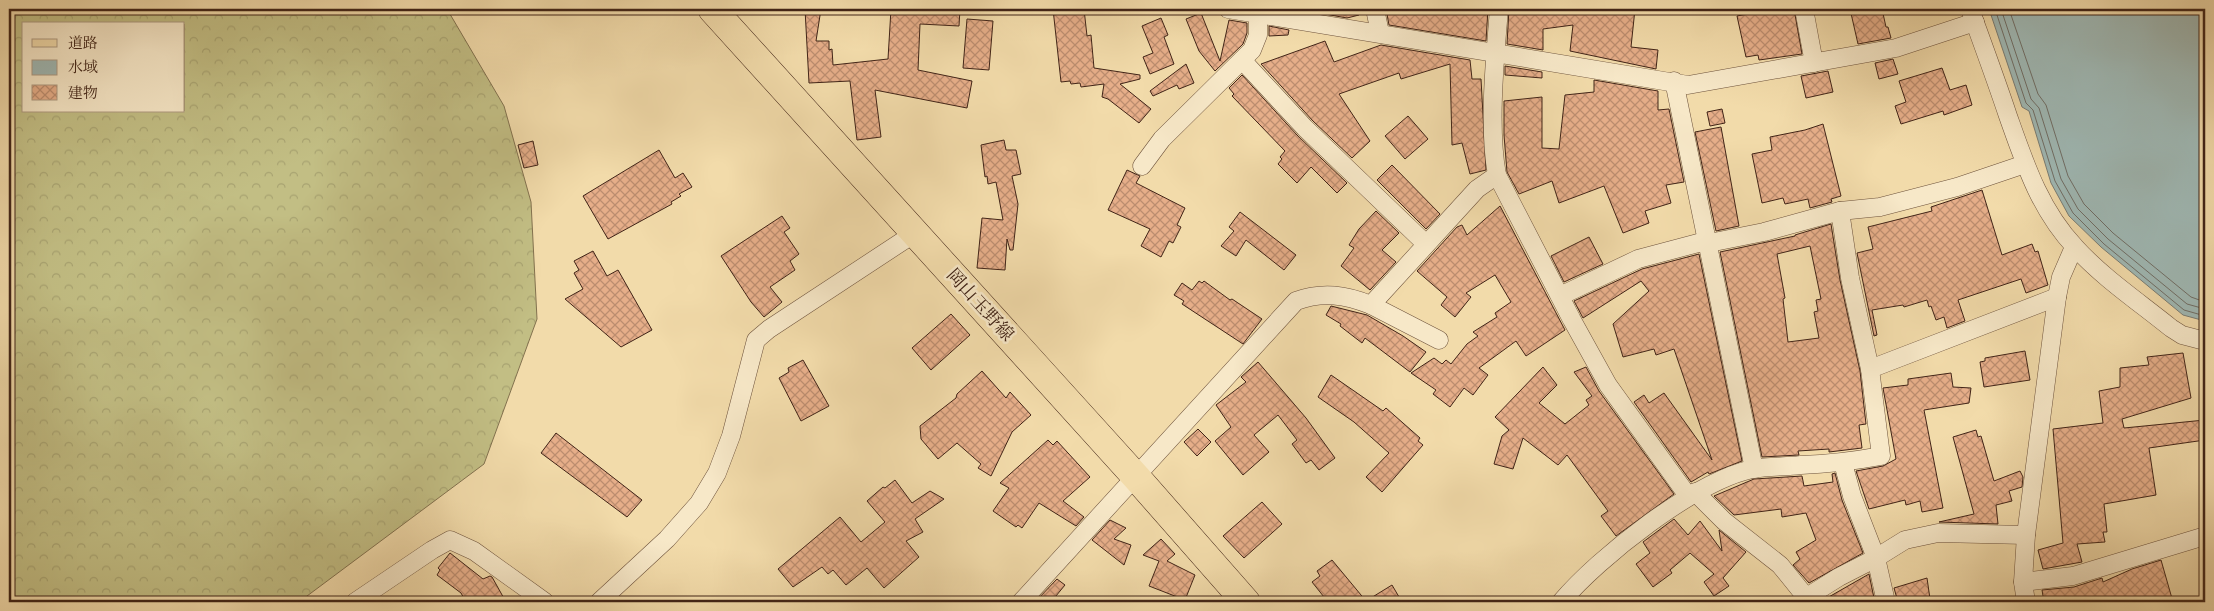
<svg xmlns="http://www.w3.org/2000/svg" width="2214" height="611" font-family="'IM FELL Double Pica','Noto Serif JP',serif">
	<defs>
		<pattern id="forest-crowns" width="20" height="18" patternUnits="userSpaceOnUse" patternTransform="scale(1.25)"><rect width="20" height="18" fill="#c2be84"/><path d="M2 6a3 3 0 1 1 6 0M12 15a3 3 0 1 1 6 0" fill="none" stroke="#a8a371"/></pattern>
		<pattern id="building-cross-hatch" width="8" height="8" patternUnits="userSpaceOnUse" patternTransform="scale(1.25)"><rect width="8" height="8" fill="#e6ae89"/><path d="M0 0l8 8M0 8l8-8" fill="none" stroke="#bc8d6f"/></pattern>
	</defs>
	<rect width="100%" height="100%" fill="#f2dbaa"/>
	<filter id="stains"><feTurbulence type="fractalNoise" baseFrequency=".004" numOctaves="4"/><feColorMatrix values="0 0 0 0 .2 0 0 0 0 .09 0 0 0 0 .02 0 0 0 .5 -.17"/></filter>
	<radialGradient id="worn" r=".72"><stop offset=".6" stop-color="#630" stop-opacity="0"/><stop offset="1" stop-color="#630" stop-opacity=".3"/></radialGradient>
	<!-- forest -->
	<path fill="url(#forest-crowns)" stroke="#82714e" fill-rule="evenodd" d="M 9,9 L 447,9 L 504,106 L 531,202 L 537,319 L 484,464 L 299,602 L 9,602 ZM 24,24 L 184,24 L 184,111 L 24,111 Z"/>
	<!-- water -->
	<polygon fill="#9fb8b4" stroke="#797d75" points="1989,9 2205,9 2205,321 2183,315 2101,247 2069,216 2051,183 2029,111 2022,107"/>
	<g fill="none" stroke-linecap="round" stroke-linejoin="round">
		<!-- shore -->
		<g stroke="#706e66" stroke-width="1">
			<polyline points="1995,9 2026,103 2033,110 2055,181 2073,213 2104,244 2184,310 2205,316"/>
			<polyline points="2001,9 2031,99 2039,108 2061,179 2078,209 2108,239 2187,304 2205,309"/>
			<polyline points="2009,9 2038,94 2046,105 2068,176 2084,204 2113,233 2191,297 2205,302"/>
		</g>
	</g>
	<!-- building -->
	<g fill="url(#building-cross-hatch)" stroke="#412417" fill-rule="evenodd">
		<polygon points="805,9 821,9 816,41 829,41 829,50 832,49 833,65 888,59 891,9 960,9 959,26 920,24 918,70 972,81 967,108 875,90 881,137 857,140 850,81 809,83"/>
		<polygon points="1053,9 1084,9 1087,36 1091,35 1094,68 1140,75 1140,79 1120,84 1151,109 1139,123 1108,99 1102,97 1104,84 1081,87 1080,83 1071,84 1070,81 1061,82"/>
		<polygon points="1297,9 1359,9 1359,15 1347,18"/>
		<polygon points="1386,9 1488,9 1486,41 1389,25"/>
		<polygon points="1509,9 1635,9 1631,47 1658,50 1656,69 1570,51 1573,25 1543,29 1543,50 1507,44"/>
		<polygon points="1764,9 1794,9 1802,54 1759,60 1758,55 1746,57 1737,16 1764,11"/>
		<polygon points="1850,9 1882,9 1886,27 1888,27 1891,38 1858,44"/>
		<polygon points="1201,13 1220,61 1229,20 1247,23 1247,33 1243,44 1215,71 1199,51 1186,19"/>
		<polygon points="1161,18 1168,35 1164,37 1174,64 1150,74 1143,57 1153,53 1142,26"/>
		<polygon points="967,19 993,21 989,70 963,68"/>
		<polygon points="1269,26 1289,30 1288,35 1269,36"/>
		<polygon points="1325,41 1334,62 1381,45 1470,60 1472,79 1481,79 1486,170 1470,174 1462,143 1452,145 1450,64 1401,79 1399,73 1339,94 1370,141 1352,158 1313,121 1261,64"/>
		<polygon points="1893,59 1898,74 1879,79 1875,63"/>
		<polygon points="1186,64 1194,83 1179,89 1177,85 1153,96 1150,91"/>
		<polygon points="1505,66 1542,72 1542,78 1505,75"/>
		<polygon points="1942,68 1950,90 1966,85 1972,105 1944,115 1943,111 1901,124 1895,106 1906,102 1899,81"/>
		<polygon points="1828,71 1833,92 1806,98 1801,76"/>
		<polygon points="1242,75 1297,135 1347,183 1337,193 1311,167 1297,183 1278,164 1282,159 1280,157 1285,151 1232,96 1234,94 1229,88"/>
		<polygon points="1594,80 1658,91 1658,110 1669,109 1684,182 1666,185 1671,203 1645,211 1649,223 1623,233 1604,186 1559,203 1552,181 1519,194 1507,172 1504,135 1504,101 1542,97 1542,148 1559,149 1565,95 1594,92"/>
		<polygon points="1722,109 1725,123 1710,126 1707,112"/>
		<polygon points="1408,116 1428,139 1405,159 1385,136"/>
		<polygon points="1823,124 1841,196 1831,199 1832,202 1810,208 1808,199 1785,204 1783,198 1762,203 1752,154 1772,150 1770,137 1805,130"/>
		<polygon points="1721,127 1739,226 1716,231 1695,132"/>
		<polygon points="1004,140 1006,150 1016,150 1021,174 1012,176 1018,204 1013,250 1010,250 1007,239 1005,270 977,268 982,218 1003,220 996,182 988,184 987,176 985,177 981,145"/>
		<polygon points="533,141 538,165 524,168 518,145"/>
		<polygon points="659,150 675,178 683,173 692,187 679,194 681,196 671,202 672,204 608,239 583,196"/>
		<polygon points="1392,165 1440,214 1426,229 1377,180"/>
		<polygon points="1127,170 1140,176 1136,183 1185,208 1177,225 1181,227 1173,243 1169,241 1161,257 1141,246 1150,229 1108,210"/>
		<polygon points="1982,190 2002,255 2032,244 2035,252 2038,251 2048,285 2026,293 2021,279 1958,300 1965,321 1947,328 1944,317 1936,320 1931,306 1929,307 1927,300 1904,307 1903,305 1872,310 1877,335 1874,336 1857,253 1873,249 1868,227 1932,211 1931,207"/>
		<polygon points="1500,206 1565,330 1526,356 1516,341 1479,368 1488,375 1473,395 1464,388 1450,407 1433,394 1436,390 1411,373 1434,358 1442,364 1446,360 1451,364 1467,344 1478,336 1473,332 1497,317 1495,313 1511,302 1495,275 1466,293 1471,297 1455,317 1441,305 1447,297 1417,271 1457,227 1462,225 1467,235"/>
		<polygon points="1376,211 1399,233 1382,250 1396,262 1370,290 1341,266 1354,248 1349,245 1359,229"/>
		<polygon points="1240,212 1296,255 1284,270 1246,240 1236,256 1221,246 1234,231 1229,227"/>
		<polygon points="782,216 790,228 784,232 799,254 790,261 795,270 770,287 782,302 764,317 751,302 721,256"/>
		<path d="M 1831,224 L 1840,280 L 1860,371 L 1866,424 L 1859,425 L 1862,448 L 1829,452 L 1829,449 L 1798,451 L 1799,455 L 1762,457 L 1720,252 L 1795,236 L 1795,235 ZM 1810,246 L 1821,299 L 1816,300 L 1818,311 L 1814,312 L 1819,338 L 1788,342 L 1783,299 L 1785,298 L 1777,254 Z"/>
		<polygon points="1589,237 1603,264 1564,282 1551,256"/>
		<polygon points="593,251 607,276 618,270 652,330 621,347 565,299 583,289 574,273 579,270 574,261"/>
		<polygon points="1699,254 1742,461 1709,474 1708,472 1691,482 1634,402 1644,395 1649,403 1664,393 1712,460 1674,349 1656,355 1654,349 1623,357 1613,324 1649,291 1641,281 1583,318 1574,301 1642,269"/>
		<polygon points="1199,281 1202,283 1204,281 1230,300 1232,299 1262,319 1243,344 1182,304 1184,301 1174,295 1182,283 1192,290"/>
		<polygon points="1331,306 1367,315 1403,336 1426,352 1410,372 1365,338 1362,343 1340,326 1341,324 1326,315"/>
		<polygon points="951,314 970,335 931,370 912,348"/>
		<polygon points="2025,351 2030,380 1984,387 1980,362 1985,361 1985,358"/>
		<polygon points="2183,353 2191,398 2122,419 2124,428 2205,420 2205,440 2149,448 2156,495 2104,504 2107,532 2103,532 2105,542 2077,544 2082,562 2043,569 2038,550 2063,543 2053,429 2103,423 2099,391 2120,387 2120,368 2149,365 2147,357"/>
		<polygon points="803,360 829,406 801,421 779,378 789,372 788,368"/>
		<polygon points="1258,362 1306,418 1335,458 1319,470 1311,460 1306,463 1292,444 1297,440 1278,415 1254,435 1269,452 1243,475 1215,441 1231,427 1216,405 1246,382 1241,377"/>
		<polygon points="1543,367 1557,385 1539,403 1565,424 1589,405 1586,400 1592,396 1574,372 1586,367 1599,391 1674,494 1616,536 1601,516 1608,511 1567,455 1558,465 1523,438 1513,469 1494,464 1502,436 1509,430 1495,417"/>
		<polygon points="982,371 1006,398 1010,392 1031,415 1012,432 991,476 978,468 981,464 957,443 938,459 921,439 920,426 956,398 957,394"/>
		<polygon points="1951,373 1953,387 1971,388 1969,403 1924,410 1943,508 1922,512 1920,501 1906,505 1905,500 1869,509 1856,471 1883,466 1896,459 1883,388 1908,385 1908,379"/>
		<polygon points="1331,375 1383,411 1386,408 1420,438 1418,441 1423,445 1382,492 1366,477 1389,453 1354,422 1318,397"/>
		<polygon points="1198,429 1211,442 1197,456 1184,442"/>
		<polygon points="1976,430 1978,437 1981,436 1994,481 2020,471 2023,477 2022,487 2009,491 2012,501 1996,505 1998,524 1939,522 1974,514 1953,437"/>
		<polygon points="556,433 642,500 627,517 541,453"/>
		<polygon points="1048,440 1053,445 1057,441 1090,477 1063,501 1084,517 1076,526 1039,503 1022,528 1018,525 1016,527 993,511 1009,488 1000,483"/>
		<polygon points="1835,473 1842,500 1863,553 1809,583 1793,565 1800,559 1796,552 1816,540 1806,513 1782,517 1781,509 1734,515 1714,496 1754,479 1802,476 1804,486 1833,482 1832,474"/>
		<polygon points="895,480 912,503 930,491 944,499 915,519 923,532 906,541 919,557 884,588 867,568 846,585 833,570 828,574 822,567 793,587 778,569 840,517 861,542 885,522 867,501 883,487 885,488"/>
		<polygon points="1262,502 1282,524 1244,558 1223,536"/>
		<polygon points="1674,519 1688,535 1700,521 1722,551 1719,530 1746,552 1723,578 1729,586 1714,596 1704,582 1714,574 1690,553 1670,570 1672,573 1653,587 1636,564 1650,553 1643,542"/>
		<polygon points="1110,520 1126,528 1114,539 1131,545 1124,565 1092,540"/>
		<polygon points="1161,539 1175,554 1167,561 1195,575 1185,600 1149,586 1159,561 1143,555"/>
		<polygon points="450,553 483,579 490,576 492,577 506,602 466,602 461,593 437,575 440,570 438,568"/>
		<polygon points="1332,560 1366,601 1392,585 1402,602 1328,602 1312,582 1320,576 1317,571"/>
		<polygon points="2161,560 2173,602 2044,602 2042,590 2074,587 2102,578 2103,582 2132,569"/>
		<polygon points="1869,574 1874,598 1864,602 1820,602"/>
		<polygon points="1927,578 1930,599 1918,602 1898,602 1894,588"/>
		<polygon points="1057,579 1065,585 1051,602 1035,602"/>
	</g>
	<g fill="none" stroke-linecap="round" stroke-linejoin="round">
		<defs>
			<g id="minor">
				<polyline points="1228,9 1688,85 1896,48 1975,22"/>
				<polyline points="1375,9 1380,33"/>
				<path d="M 1499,9 C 1495,58 1488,127 1497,175 L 1572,320 L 1608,385 L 1688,496"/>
				<polyline points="1804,9 1814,63"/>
				<path d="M 1970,9 C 1983,45 1996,80 2008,116 C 2025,164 2040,210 2075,247 C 2103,278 2139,302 2171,328 L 2182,335 L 2205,341"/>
				<polyline points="1242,60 1305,128 1426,244"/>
				<polyline points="1674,81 1754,469"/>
				<polyline points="1142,166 1162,139 1252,50 1258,35 1258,14"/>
				<polyline points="2074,247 2061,277 2057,297 2026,535 2023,582 2073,576 2205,536"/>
				<polyline points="1560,296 1638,259 1702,242 1709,243 1764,232 1840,211 1880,207 1957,187 2025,164"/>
				<polyline points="1371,305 1439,340"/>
				<polyline points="1870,369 2057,297"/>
				<polyline points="1843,463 1852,496 1876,558 1886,602"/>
				<polyline points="1695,492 1724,521 1780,565 1810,602"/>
				<polyline points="2023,582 2026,602"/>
				<polyline points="1807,597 1839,577 1876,558 1905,540 1938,533 2026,535"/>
				<polyline points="355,602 432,550 450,540 474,551 545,602"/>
				<polyline points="599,602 667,539 699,503 717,473 731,436 756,340 769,329 915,233"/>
				<path d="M 1021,602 L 1296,301 C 1323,291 1346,295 1371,305 L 1477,189 L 1497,175"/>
				<path d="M 1561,602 C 1599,557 1694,482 1752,469 C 1768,466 1785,467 1801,465 C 1828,464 1854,461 1881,456 L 1870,369 L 1850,278 L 1840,211"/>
			</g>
			<polyline id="primary" points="712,9 1137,478 1246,602"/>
		</defs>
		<!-- minor casing -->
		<use href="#minor" stroke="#6d523c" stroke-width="19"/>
		<!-- primary casing -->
		<use href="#primary" stroke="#412417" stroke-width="29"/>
		<!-- minor -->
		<use href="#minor" stroke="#f7e8c8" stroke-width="18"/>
		<!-- primary -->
		<use href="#primary" stroke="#f2dbaa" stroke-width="28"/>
	</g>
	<g text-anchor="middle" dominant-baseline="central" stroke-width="5" stroke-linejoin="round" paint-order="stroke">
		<!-- street labels -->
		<g font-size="18" fill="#412417" stroke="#f7e8c8">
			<text transform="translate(980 305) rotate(48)">岡山玉野線</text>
		</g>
	</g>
	<!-- margin -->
	<rect width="2214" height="611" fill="none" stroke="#f2dbaa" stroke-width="30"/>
	<rect x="10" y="10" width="2194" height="591" fill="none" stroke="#412417" stroke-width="2.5"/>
	<rect x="15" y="15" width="2184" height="581" fill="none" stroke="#412417"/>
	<!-- legend -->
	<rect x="22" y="22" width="162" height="90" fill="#f7e8c8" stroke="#ae9a81"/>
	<rect x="32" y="39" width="25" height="8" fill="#f2dbaa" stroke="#ae9a81"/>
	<text x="68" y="48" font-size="15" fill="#412417">道路</text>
	<rect x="32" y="60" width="25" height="15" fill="#9fb8b4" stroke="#ae9a81"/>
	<text x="68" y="72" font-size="15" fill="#412417">水域</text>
	<rect x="32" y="85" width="25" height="15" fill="url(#building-cross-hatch)" stroke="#ae9a81"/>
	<text x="68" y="98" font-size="15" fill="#412417">建物</text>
	<rect width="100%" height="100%" filter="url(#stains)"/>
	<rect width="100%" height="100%" fill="url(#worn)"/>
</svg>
